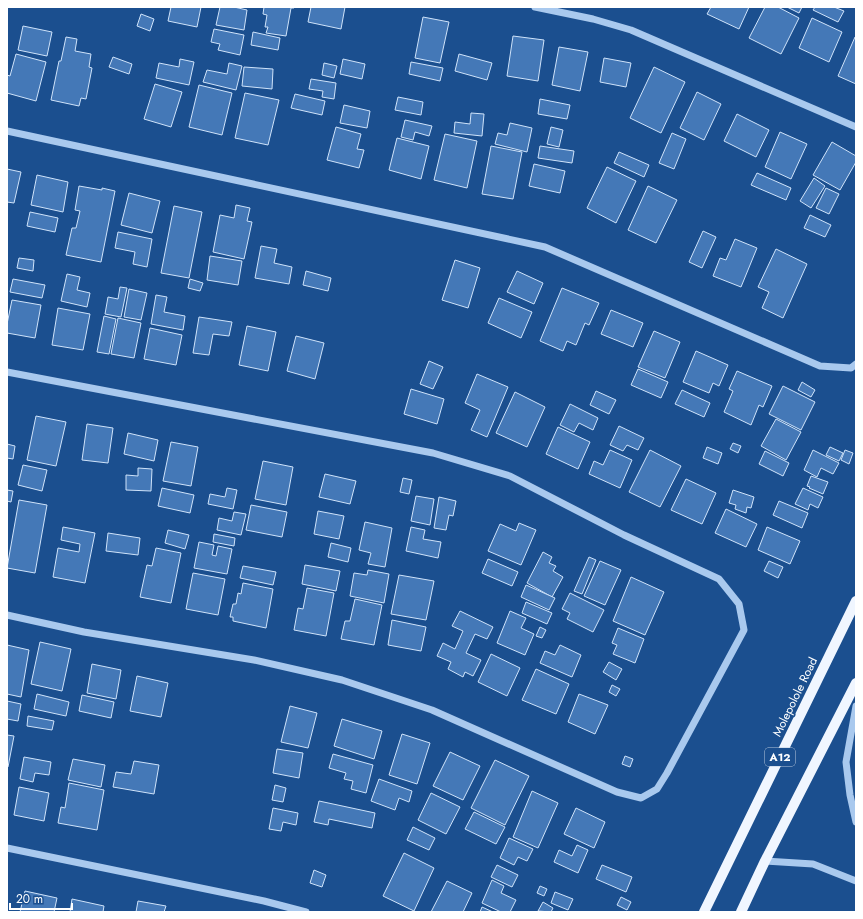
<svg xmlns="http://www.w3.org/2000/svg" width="863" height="919" font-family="Jost,sans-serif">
	<rect width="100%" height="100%" fill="#1b4f8f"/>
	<!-- building -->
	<g fill="#4478b7" stroke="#cfe3fa">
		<polygon points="171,7 201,7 197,27 168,21"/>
		<polygon points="220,7 234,7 247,10 244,30 216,25"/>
		<polygon points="264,7 294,7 294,8 291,8 286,36 266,33 268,27 265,27 267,15 263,14"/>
		<polygon points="311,7 345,7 341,29 308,22"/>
		<polygon points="711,7 749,7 739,29 707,14"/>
		<polygon points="765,7 778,7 799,18 781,54 749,38"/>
		<polygon points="787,7 802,7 799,13"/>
		<polygon points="815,7 834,7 844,11 838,22 813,10"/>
		<polygon points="141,14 154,19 150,31 137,26"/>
		<polygon points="423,17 449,22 440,63 415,58"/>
		<polygon points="812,18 842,32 829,62 799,48"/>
		<polygon points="23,26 52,32 47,56 18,50"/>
		<polygon points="214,29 244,35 240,55 218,50 220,44 211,42"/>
		<polygon points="253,32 280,38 278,50 251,45"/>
		<polygon points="513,36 544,40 538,81 507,76"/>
		<polygon points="66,37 77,39 75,51 91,54 89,67 92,68 86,99 81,98 79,106 51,100 59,61 61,61"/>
		<polygon points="855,37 856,37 856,84 838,76"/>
		<polygon points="559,47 588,52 580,91 552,85"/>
		<polygon points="16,54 46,62 36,101 7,93 7,75 10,76"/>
		<polygon points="459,54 492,63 487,80 455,71"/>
		<polygon points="113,57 132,64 129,74 109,67"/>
		<polygon points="604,58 631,63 626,87 600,82"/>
		<polygon points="180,59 194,62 189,85 156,78 159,63 179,67"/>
		<polygon points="343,59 365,64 362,79 340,74"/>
		<polygon points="411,62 443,68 440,81 409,74"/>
		<polygon points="229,63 242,66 236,90 203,82 207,70 227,74"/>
		<polygon points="324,63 337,66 334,78 322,75"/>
		<polygon points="244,67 273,69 272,89 242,86"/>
		<polygon points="654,67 685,82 661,133 630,118"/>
		<polygon points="311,79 336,83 334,99 322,97 323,91 309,89"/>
		<polygon points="155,84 182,92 171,127 144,119"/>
		<polygon points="199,85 232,93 222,135 189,127"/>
		<polygon points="697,92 721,104 704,140 680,128"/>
		<polygon points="245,93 279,100 268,145 235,138"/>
		<polygon points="295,94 325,101 322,115 291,108"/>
		<polygon points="398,97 423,102 421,115 395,110"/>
		<polygon points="540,99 570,105 567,119 538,114"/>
		<polygon points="344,105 370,111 367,128 340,123"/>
		<polygon points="471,113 484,114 482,136 454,133 455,122 470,124"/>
		<polygon points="737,114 769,130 756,157 724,141"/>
		<polygon points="405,120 432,126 429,136 415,132 413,140 401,137"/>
		<polygon points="510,123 532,128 527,152 495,144 498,133 507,135"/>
		<polygon points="336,127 361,134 357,149 364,150 359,168 327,160"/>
		<polygon points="551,127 563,130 559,147 547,144"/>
		<polygon points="780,132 807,144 791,179 765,167"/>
		<polygon points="672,133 686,139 674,169 659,163"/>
		<polygon points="445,134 477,141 467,188 434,180"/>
		<polygon points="397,138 429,146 421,179 389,170"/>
		<polygon points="832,142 856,156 856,162 840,190 813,175"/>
		<polygon points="491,146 522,152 513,199 482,194"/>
		<polygon points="540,146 574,151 572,163 538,158"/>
		<polygon points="619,152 649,165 644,177 614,163"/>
		<polygon points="534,164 565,171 560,193 529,186"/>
		<polygon points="607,167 636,181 616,223 587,208"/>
		<polygon points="7,169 21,172 14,203 7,202"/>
		<polygon points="757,173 791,188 786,200 751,185"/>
		<polygon points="37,175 68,182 63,212 31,205"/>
		<polygon points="814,178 825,186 811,208 800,201"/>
		<polygon points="79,186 102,190 102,188 115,191 101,262 66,255 72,228 76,228 80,211 75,210"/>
		<polygon points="648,186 677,200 656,243 628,230"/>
		<polygon points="826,188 839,194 829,214 816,208"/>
		<polygon points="129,193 160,201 152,233 121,225"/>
		<polygon points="236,205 250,208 247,221 252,222 244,259 213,252 220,215 234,218"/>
		<polygon points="174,206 202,212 189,278 161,273"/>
		<polygon points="30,212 58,218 55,232 27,226"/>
		<polygon points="810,215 831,225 825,237 804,228"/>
		<polygon points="703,231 716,237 702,268 689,262"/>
		<polygon points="118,232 152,239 147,267 133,264 135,252 115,248"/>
		<polygon points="735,239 757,248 741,287 713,276 720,258 726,260"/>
		<polygon points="261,246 277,249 274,263 292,267 289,284 255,278"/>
		<polygon points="776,249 807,264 783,318 762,308 769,292 758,287"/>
		<polygon points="210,256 242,261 238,285 207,280"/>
		<polygon points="19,258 34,260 33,271 17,268"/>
		<polygon points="455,260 480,268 468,308 442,300"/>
		<polygon points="306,271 331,278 328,291 303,285"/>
		<polygon points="517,271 543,283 534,304 507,292"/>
		<polygon points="67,274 80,277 77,290 90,293 87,307 61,301"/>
		<polygon points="13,279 45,285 42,298 10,292"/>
		<polygon points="190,279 203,283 200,291 188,288"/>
		<polygon points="120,287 127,288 121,317 105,314 108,297 118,299"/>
		<polygon points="562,288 599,303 589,325 585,323 576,345 567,341 563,351 540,341"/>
		<polygon points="129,289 147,293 141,320 124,317"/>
		<polygon points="156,295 167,297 164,312 185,316 183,330 151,324"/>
		<polygon points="499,298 532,312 521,338 488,323"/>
		<polygon points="12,300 41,305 35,338 7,333 7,324"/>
		<polygon points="58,308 90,314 83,350 52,345"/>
		<polygon points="611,310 643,323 633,347 601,334"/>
		<polygon points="104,316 116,319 109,354 97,352"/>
		<polygon points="199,317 232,322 229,336 213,334 209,355 193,353"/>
		<polygon points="118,318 141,323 134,358 111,354"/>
		<polygon points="247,326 276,332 268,371 239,365"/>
		<polygon points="150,328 182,335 176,365 144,359"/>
		<polygon points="654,331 680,342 665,378 638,367"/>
		<polygon points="296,336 324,343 315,379 287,371"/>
		<polygon points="696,351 728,365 719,386 713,383 709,393 683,382"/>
		<polygon points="429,361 443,367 433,389 420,384"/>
		<polygon points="638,369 668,382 661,398 631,385"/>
		<polygon points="737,371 772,386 763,407 759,405 751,425 724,412 733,391 729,389"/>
		<polygon points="477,374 508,387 487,437 471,430 480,410 465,403"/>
		<polygon points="802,382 815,390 811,397 798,390"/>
		<polygon points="783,386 815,402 801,430 769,414"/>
		<polygon points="411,389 444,399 437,424 404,414"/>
		<polygon points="682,390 710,403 704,417 675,404"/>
		<polygon points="596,391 616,400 609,414 590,405"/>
		<polygon points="515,392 545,407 527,447 496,433"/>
		<polygon points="570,404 598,418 593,430 579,423 574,432 560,425"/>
		<polygon points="36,416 66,422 56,466 27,460"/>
		<polygon points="776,419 801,432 786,460 761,446"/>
		<polygon points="87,424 113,428 108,463 82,460"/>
		<polygon points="619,426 644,438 638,450 627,445 623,451 610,445"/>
		<polygon points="558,427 590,442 578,469 546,454"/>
		<polygon points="128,433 158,440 154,461 124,454"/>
		<polygon points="171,442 198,447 191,486 163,481"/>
		<polygon points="733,443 741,446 738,453 730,449"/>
		<polygon points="7,444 15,446 13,459 7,458"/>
		<polygon points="707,447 722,453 718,464 703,458"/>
		<polygon points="830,447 843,453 839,461 826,455"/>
		<polygon points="610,450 632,460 620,488 589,474 594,461 603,465"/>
		<polygon points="650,450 681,466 660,507 629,492"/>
		<polygon points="813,450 839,463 833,474 821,468 817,477 804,470"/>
		<polygon points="845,450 853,453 849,464 841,460"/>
		<polygon points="765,451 789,463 783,476 759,464"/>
		<polygon points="263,461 293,467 286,505 255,499"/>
		<polygon points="23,465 47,470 42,491 18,485"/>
		<polygon points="138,468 152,469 151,491 126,490 126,475 138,476"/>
		<polygon points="325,474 356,481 350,504 319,497"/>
		<polygon points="811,476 828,482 823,494 809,488 810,487 807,486"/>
		<polygon points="403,478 412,480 409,494 400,492"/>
		<polygon points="686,479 716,493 702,524 671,510"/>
		<polygon points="162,488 194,495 190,513 158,506"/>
		<polygon points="227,488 237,490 233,509 208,504 210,494 225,497"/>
		<polygon points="803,488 823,497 818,508 810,504 808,510 795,504"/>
		<polygon points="7,490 13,491 11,502 7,501"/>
		<polygon points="733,490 754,497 751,508 747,507 746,513 735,509 736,505 729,503"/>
		<polygon points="416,496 434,499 430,525 411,521"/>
		<polygon points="439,497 456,501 453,516 449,515 446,530 434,528"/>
		<polygon points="19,500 47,505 35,573 7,568"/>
		<polygon points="779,501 808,513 802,528 773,515"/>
		<polygon points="251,505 287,512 282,537 246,530"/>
		<polygon points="726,509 757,524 746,547 715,533"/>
		<polygon points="318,511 344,516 339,539 314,534"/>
		<polygon points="234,512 246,514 241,535 217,530 219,518 232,521"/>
		<polygon points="365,522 392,528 385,567 368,564 371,553 359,550"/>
		<polygon points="519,523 536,530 521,565 488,551 500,524 516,531"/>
		<polygon points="63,527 95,533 85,583 53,577 58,548 79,552 80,544 61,540"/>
		<polygon points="411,527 425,530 423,539 441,542 438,558 406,551"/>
		<polygon points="767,527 800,541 790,564 758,550"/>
		<polygon points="168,530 189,535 185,549 165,543"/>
		<polygon points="108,533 140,538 138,555 106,551"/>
		<polygon points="214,534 235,538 234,546 213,542"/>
		<polygon points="199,542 214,545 212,555 216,556 218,546 232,549 227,574 194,568"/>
		<polygon points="331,543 351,548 348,562 328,557"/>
		<polygon points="156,548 181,553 171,603 140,597 147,565 152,566"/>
		<polygon points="543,552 552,557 549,563 556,566 553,571 563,577 552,597 527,583"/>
		<polygon points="589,557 596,560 582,594 574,591"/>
		<polygon points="488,559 518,572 512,586 482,573"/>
		<polygon points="600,561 621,570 605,605 584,596"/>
		<polygon points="769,561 783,567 778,578 764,571"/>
		<polygon points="305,565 340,571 336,591 302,584"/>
		<polygon points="243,566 276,572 273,585 240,578"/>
		<polygon points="368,570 389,574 384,603 350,596 354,573 367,575"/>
		<polygon points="193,573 225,579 218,615 186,609"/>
		<polygon points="399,575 434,581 426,620 391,614"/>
		<polygon points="631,577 664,592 645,635 613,621"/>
		<polygon points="243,583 273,589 266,628 233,621 233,617 230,617 233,604 236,604 238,593 241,594"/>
		<polygon points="526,585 555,598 549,610 521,597"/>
		<polygon points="307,588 334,593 326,636 294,630 298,608 303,609"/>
		<polygon points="570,593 604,610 593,632 567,619 570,613 562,609"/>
		<polygon points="355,599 382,605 374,645 341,639 345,621 350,621"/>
		<polygon points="526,602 552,613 547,624 522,613"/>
		<polygon points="460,611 493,627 487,639 475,634 466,653 481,660 473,676 465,672 463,677 448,669 451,662 437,656 443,643 455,649 463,631 452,626"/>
		<polygon points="510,611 526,618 521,628 534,634 525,655 497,643"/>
		<polygon points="392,620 426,627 421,651 388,645"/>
		<polygon points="540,627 546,630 542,638 536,636"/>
		<polygon points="618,628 644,639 635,663 613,654 617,645 612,643"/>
		<polygon points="40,642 71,649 62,691 31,684"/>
		<polygon points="7,645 29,650 21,697 7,694"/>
		<polygon points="560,645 581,655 572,677 540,663 545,651 555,655"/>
		<polygon points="491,654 520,668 507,696 478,682"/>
		<polygon points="609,662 622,669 616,680 603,672"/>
		<polygon points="92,664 121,670 116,699 87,693"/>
		<polygon points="536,669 569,684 556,714 522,700"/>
		<polygon points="137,676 168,683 161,717 130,711"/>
		<polygon points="612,685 620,689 616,696 609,692"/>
		<polygon points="37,694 69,702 66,716 34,709"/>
		<polygon points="579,694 608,705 595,734 568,722"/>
		<polygon points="82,695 114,702 111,718 79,711"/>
		<polygon points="7,701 21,704 18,721 7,719"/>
		<polygon points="290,706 317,713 308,748 281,742"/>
		<polygon points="28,716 54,721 52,730 27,726"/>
		<polygon points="342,719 382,731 374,759 334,746"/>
		<polygon points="402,734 430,743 417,784 389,775"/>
		<polygon points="7,735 14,736 8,767 7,767"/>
		<polygon points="277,749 303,753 299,778 273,773"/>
		<polygon points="450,752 480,766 463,800 433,786"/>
		<polygon points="333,754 373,765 366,793 351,789 353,781 344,779 346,773 329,768"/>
		<polygon points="625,756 633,759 630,767 622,764"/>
		<polygon points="24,757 51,762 49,775 35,773 33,782 20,779"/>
		<polygon points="73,759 105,765 101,787 68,780"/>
		<polygon points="495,760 529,776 505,825 471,808"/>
		<polygon points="134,761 159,765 154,794 113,787 116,772 131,774"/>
		<polygon points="379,779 412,791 409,802 399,798 395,810 371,801"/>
		<polygon points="69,783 104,790 97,830 58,823 61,807 65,808"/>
		<polygon points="275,785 286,788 283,802 272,800"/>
		<polygon points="19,787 49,793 44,821 14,815"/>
		<polygon points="532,791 558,803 538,848 513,837"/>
		<polygon points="431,793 460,807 446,834 418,820"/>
		<polygon points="319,801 375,813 372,828 329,819 328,825 314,822"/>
		<polygon points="273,808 298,813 296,825 283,822 281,831 269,829"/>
		<polygon points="576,808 605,822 594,848 564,834"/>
		<polygon points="474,812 505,827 496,844 465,829"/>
		<polygon points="413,827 435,838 429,850 407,840"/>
		<polygon points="509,838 533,849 527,861 518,857 514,865 500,858"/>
		<polygon points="577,845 588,850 578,873 554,862 559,850 572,856"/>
		<polygon points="404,853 434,868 414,911 383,896"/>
		<polygon points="497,865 518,875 512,887 491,877"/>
		<polygon points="602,865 632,877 626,892 596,879"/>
		<polygon points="314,870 326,875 322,887 310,883"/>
		<polygon points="492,880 504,886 501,893 516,900 510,912 501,912 482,903"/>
		<polygon points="447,881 472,893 463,912 431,912"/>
		<polygon points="540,886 547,889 544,896 537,893"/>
		<polygon points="25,891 57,898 54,912 20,912"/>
		<polygon points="555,892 573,899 568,910 551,903"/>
		<polygon points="621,897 631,902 627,910 617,905"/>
		<polygon points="72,899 104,906 103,912 70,912"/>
		<polygon points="138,901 166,906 164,912 136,912"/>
		<polygon points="543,902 553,908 551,912 538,911"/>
		<polygon points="482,907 493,912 480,912"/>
	</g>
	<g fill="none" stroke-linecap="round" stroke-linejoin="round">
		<!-- minor -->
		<g stroke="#a9c9ee" stroke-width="7">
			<polyline points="535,7 593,19 631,30 856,127"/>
			<polyline points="7,131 545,247 820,366 851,368 856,364"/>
			<polyline points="7,372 433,453 510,476 624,535 719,579 739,604 744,630 667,773 657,789 641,798 617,792 432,710 342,680 254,660 84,632 7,615"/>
			<polyline points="856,706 846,762 850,795 856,822"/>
			<polyline points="7,848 264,901 306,912"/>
			<polyline points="765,861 813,864 856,881"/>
		</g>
		<!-- major -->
		<g stroke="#f0f6ff" stroke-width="10">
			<polyline points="704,912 856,601"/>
			<polyline points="741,912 765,861 856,683"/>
		</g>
	</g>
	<g text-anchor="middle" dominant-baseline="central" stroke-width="3.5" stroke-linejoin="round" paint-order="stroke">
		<!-- shield labels -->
		<rect fill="#1b4f8f" stroke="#bbcadd" stroke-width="1" x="765" y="748" width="30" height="18" rx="3"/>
		<g font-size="11" font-weight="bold" fill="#fff">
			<text x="780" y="757">A12</text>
		</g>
		<!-- street labels -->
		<g font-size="12" fill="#fff" stroke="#1b4f8f">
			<text transform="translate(795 697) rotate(-64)">Molepolole Road</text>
		</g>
	</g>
	<!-- border -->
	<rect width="863" height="919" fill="none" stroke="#ffffff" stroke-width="16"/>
	<!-- scale -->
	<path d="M10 903v6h62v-6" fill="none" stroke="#ffffff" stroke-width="2"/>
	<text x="16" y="903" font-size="12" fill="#ffffff" stroke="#1b4f8f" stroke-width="3" paint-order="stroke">20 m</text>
</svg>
